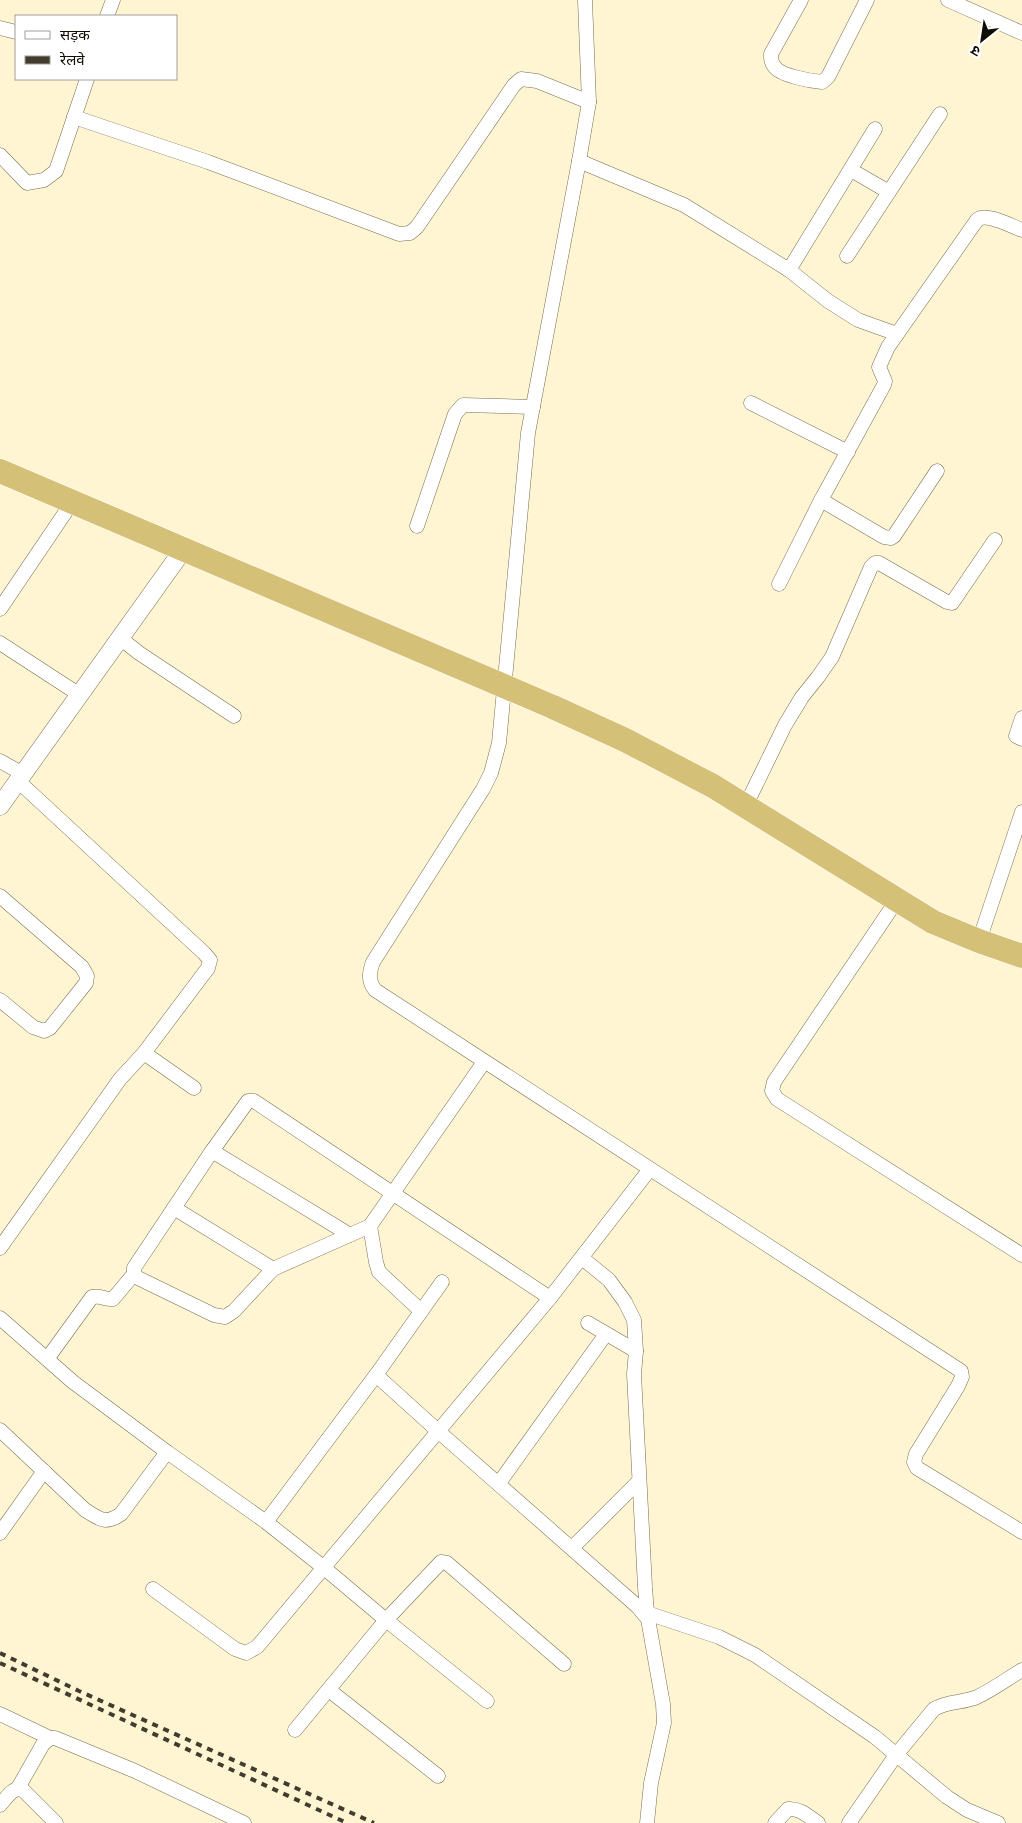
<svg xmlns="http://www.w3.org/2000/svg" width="1022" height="1823" font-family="Signika,'Noto Sans Devanagari',sans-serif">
	<rect width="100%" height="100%" fill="#fff5d3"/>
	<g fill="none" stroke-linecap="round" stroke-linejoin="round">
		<defs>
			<g id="minor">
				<path d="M 585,0 L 589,102 L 579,161 L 528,433 L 499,743 L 491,773 L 483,789 L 373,962 C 369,973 368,981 375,990 L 961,1371 L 962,1377 L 958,1386 L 916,1454 L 914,1462 L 917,1468 L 1022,1532"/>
				<path d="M 801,0 L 771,54 C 771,59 771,62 774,66 C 780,76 811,81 822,82 L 828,77 L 867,0"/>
				<polyline points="948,0 1022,33"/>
				<polyline points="107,16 113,0"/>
				<polyline points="0,28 16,32"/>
				<polyline points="74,117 208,162 399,234 410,233 417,227 514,85 521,79 537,81 589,102"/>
				<polyline points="0,155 27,183 44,180 56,171 87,79"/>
				<polyline points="579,161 684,205 789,270 875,129"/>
				<polyline points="851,170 889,192"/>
				<polyline points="847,256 940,114"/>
				<polyline points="789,270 828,301 858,320 897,334"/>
				<polyline points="751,403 848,452"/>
				<path d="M 937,471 L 894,536 L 891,538 L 884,537 L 821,500 L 884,385 L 885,381 L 879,367 L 888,347 L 977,220 C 986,212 1011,226 1022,230"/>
				<polyline points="417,526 455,414 463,405 533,407"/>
				<polyline points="779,584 821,500"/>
				<polyline points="0,609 73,501"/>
				<polyline points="120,638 139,653 234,716"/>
				<polyline points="0,643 80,695"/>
				<polyline points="1022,718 1016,736 1022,739"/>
				<polyline points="0,761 23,774"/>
				<polyline points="746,805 785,725 802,697 818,677 832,657 871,567 875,563 879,563 947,602 952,603 995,540"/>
				<polyline points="0,896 82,967 87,976 86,983 50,1028 44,1031 33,1027 0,1000"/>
				<polyline points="897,900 774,1082 772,1091 777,1099 1022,1255"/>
				<polyline points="979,941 1022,812"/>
				<polyline points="144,1053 194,1088"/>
				<polyline points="484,1062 370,1226 273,1269 234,1311 225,1317 214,1315 138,1278 134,1274 134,1268 212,1151 248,1101 254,1101 550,1298 650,1169"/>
				<polyline points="212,1151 350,1235"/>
				<polyline points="174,1208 273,1269"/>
				<polyline points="370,1226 376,1262 379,1272 421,1311"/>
				<polyline points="0,1248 120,1079 144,1053 208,968 210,960 204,953 18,781"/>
				<polyline points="582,1258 609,1280 625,1302 634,1320 636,1351 634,1374 645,1587 647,1613 663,1704 664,1723 651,1783 647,1823"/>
				<polyline points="0,1318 73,1382 167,1452 266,1522 323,1567 386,1620 487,1701"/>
				<polyline points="588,1323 636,1351"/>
				<path d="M 47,1359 L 92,1297 C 100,1295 105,1300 113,1299 L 134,1274"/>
				<polyline points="376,1375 442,1282"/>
				<path d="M 0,1430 L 85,1510 C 100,1519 105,1525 121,1514 L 167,1452"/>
				<polyline points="499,1483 606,1334"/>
				<polyline points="266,1522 376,1375 438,1431 637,1606 648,1619"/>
				<polyline points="0,1533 44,1471"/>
				<polyline points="572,1548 639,1481"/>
				<polyline points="153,1589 235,1649 246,1653 257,1647 550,1298"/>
				<polyline points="647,1613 719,1637 755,1655 875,1737 947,1797 967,1810 998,1823"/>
				<polyline points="329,1690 438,1776"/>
				<polyline points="0,1714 50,1738"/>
				<polyline points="295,1730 386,1620 441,1562 447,1563 564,1664"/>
				<polyline points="18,1788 43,1744 50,1738 55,1738 135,1771 244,1823"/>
				<path d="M 0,1805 C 6,1799 12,1787 22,1789 L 56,1823"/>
				<path d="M 775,1823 L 788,1809 C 800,1808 808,1816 818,1823"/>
				<path d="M 849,1823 L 896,1755 L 934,1709 C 947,1701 963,1703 977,1697 C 992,1690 1007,1679 1022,1670"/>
			</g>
			<polyline id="tertiary" points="0,806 183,550"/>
			<polyline id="trunk" points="0,471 553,707 625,740 713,786 933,922 979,941 1022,956"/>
		</defs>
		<!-- minor casing -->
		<use href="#minor" stroke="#766d4f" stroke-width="15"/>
		<!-- tertiary casing -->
		<use href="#tertiary" stroke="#766d4f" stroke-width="19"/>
		<!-- trunk casing -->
		<use href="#trunk" stroke="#fff" stroke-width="25"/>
		<!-- minor -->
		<use href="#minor" stroke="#fff" stroke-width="14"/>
		<!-- tertiary -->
		<use href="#tertiary" stroke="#fff" stroke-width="18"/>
		<!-- trunk -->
		<use href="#trunk" stroke="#d4c077" stroke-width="24"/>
		<!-- rail -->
		<g stroke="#413c2e" stroke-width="4" stroke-dasharray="6 6" stroke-linecap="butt">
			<polyline points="0,1653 79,1691 374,1823"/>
			<polyline points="0,1663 347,1823"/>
		</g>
	</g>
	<!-- legend -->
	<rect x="15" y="15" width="162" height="65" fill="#ffffff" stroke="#9f9e9a"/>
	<rect x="25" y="31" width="25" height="8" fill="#ffffff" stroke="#9f9e9a"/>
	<text x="60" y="40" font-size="15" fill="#0f0c03">सड़क</text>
	<rect x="25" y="56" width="25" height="8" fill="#413c2e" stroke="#9f9e9a"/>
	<text x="60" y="65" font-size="15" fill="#0f0c03">रेलवे</text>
	<!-- north arrow -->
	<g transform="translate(982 40) rotate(210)" stroke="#ffffff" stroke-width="4" paint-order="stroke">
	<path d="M0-4L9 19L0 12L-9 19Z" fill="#0f0c03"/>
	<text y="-8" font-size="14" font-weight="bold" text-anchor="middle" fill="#0f0c03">उ</text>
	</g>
</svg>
